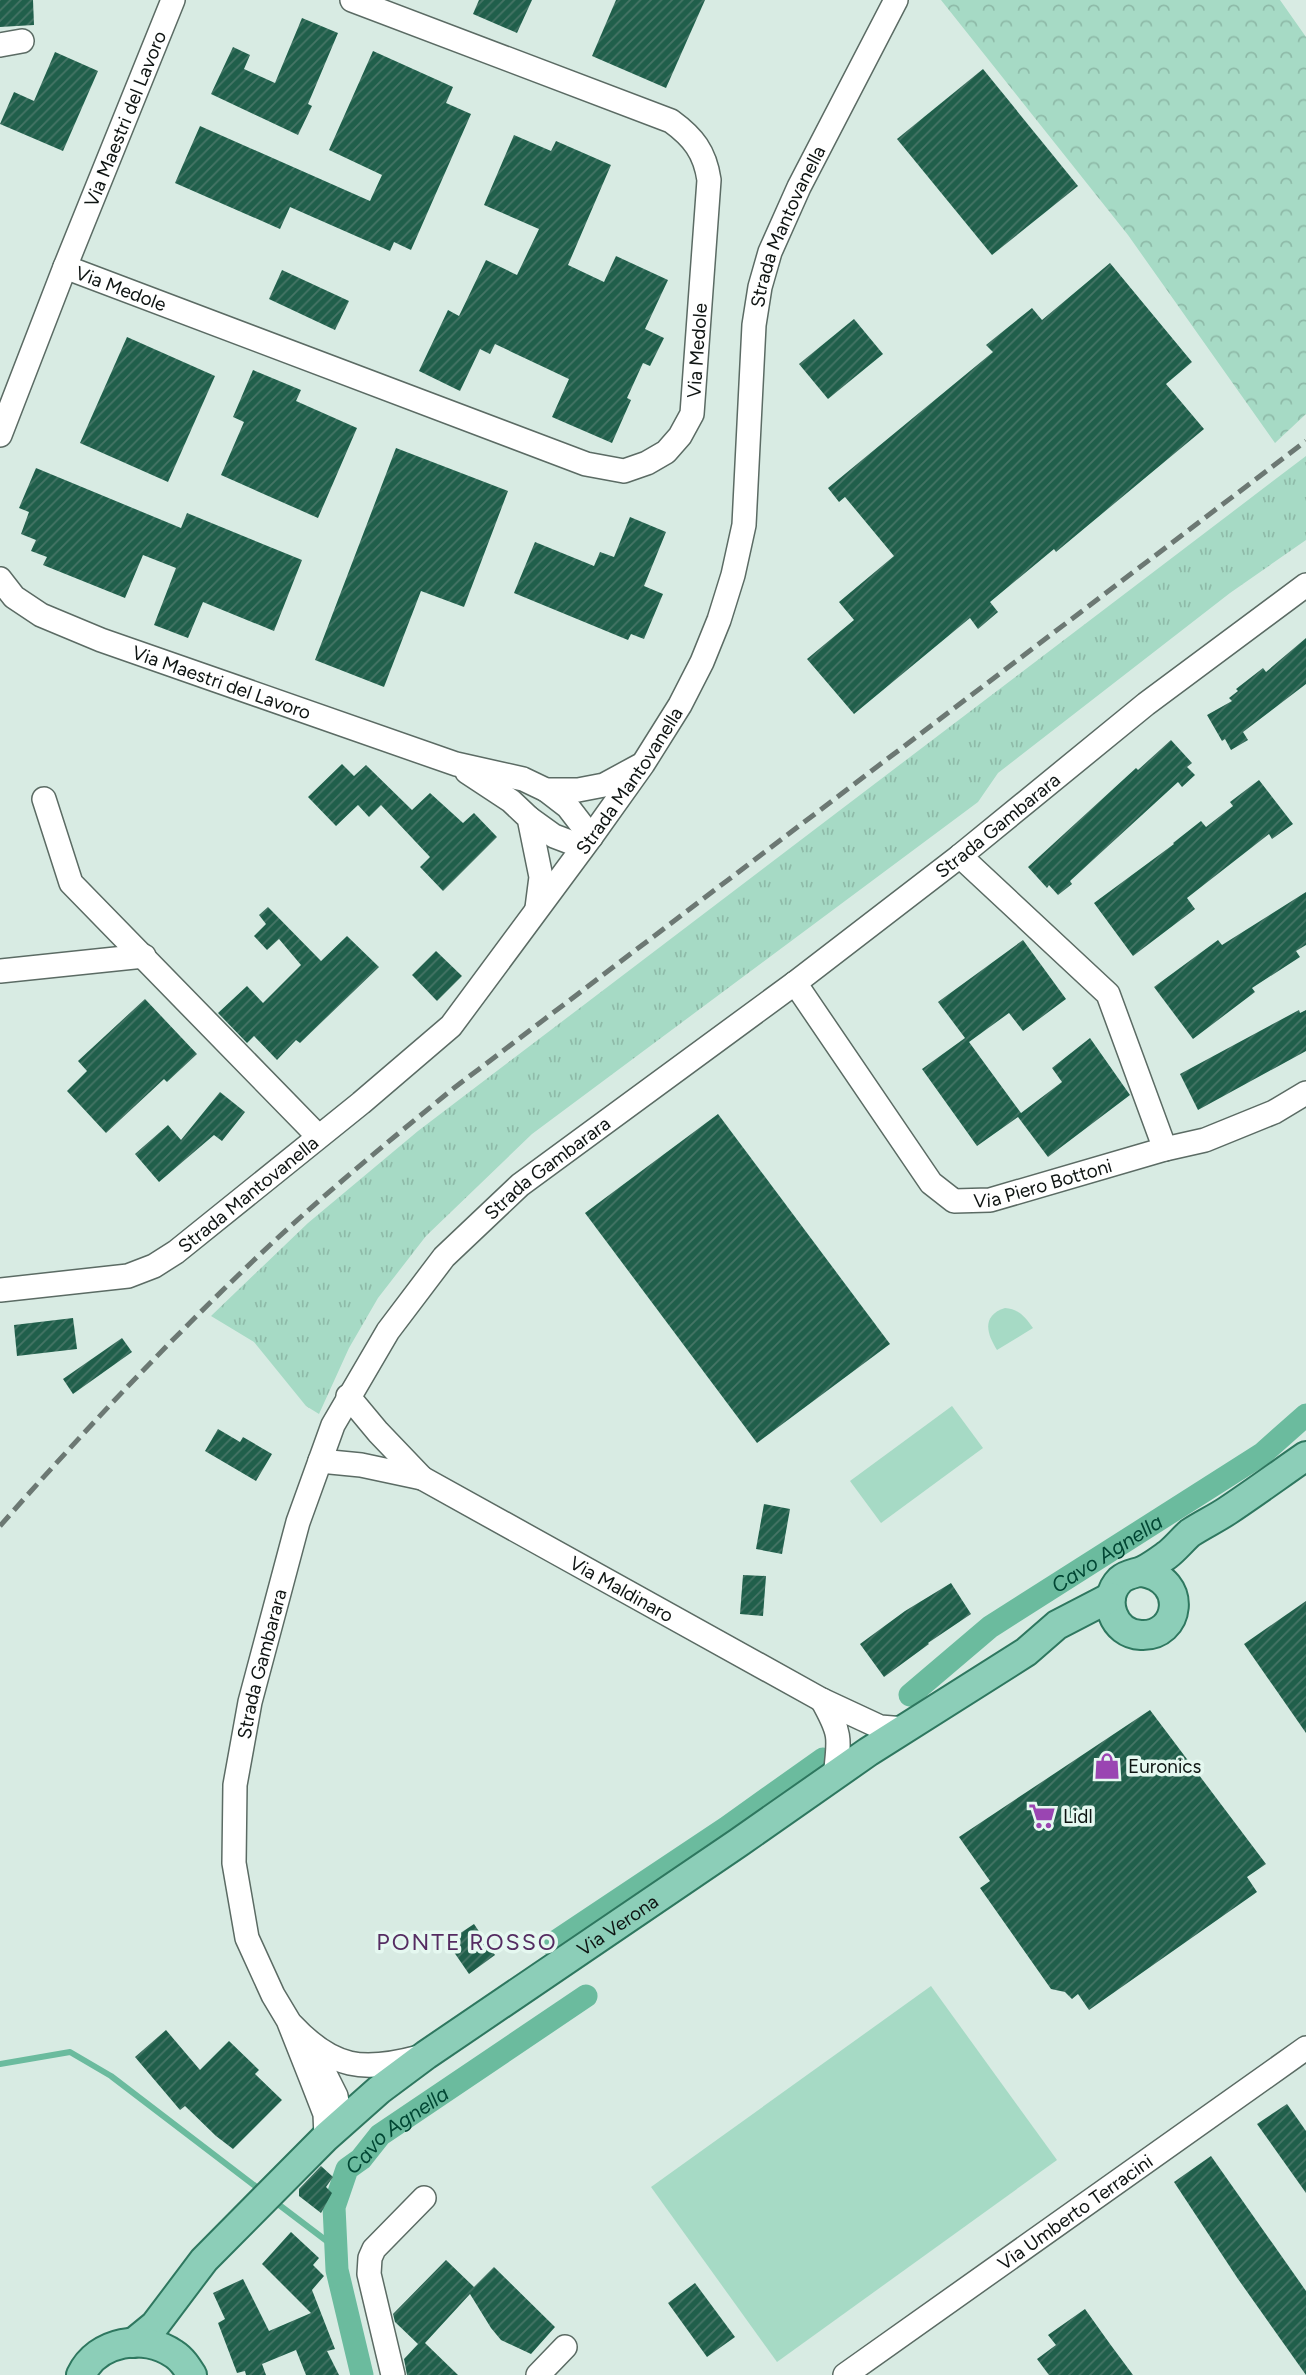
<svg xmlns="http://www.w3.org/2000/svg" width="1306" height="2375" font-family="Figtree,sans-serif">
	<defs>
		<pattern id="grass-tufts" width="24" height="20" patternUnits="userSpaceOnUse" patternTransform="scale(1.75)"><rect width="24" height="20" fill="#a6dac5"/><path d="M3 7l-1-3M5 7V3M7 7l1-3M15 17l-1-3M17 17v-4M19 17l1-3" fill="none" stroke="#8ebaa8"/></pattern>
		<pattern id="forest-crowns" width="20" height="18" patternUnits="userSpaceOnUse" patternTransform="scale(1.75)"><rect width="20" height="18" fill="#a6dac5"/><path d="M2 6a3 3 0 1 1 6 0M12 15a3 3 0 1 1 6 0" fill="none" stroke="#8ebaa8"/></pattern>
		<pattern id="building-hatch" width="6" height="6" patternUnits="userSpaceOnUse" patternTransform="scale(1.75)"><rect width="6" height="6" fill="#205f4b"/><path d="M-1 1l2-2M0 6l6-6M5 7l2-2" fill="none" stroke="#467566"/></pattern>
	</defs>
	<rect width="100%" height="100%" fill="#d8ebe3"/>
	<!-- grass -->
	<polygon fill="url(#grass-tufts)" points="1306,456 1306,540 1230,593 998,773 978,802 532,1134 426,1236 378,1298 349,1348 319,1414 306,1406 254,1342 211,1316 308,1223 418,1131"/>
	<!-- forest -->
	<polygon fill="url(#forest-crowns)" points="941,0 1280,0 1306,37 1306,414 1275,443 1128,235"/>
	<!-- garden -->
	<g fill="#a6dac5">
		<path d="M 1005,1308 C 1019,1309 1025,1317 1033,1328 L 997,1350 C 986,1333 982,1315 1005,1308 Z"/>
		<polygon points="952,1406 983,1448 881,1523 850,1481"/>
		<polygon points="931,1986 1057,2160 777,2362 651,2187"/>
	</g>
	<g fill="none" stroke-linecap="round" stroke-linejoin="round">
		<!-- stream -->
		<g stroke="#6bbb9e" stroke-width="6">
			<polyline points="0,2064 70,2052 111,2076 263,2192"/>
			<polyline points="274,2201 336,2248"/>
		</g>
		<!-- canal -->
		<g stroke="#6bbb9e" stroke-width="23">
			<path id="s1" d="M 910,1695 L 990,1627 L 1262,1454 L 1306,1415"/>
			<polyline points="552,1944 726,1828 823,1759"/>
			<path id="s2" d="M 362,2375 L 337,2270 L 334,2207 L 347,2169 L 361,2159 L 380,2135 L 586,1996"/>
		</g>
	</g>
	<!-- building -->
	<g fill="url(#building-hatch)">
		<polygon points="0,0 33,0 34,25 0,27"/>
		<polygon points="479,0 532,0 517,33 473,14"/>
		<polygon points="616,0 705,0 666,88 592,56"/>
		<polygon points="302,18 338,33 308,104 312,106 298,135 211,94 233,47 250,55 244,69 275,83"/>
		<polygon points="373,51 453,87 446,103 471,114 411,250 394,242 390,251 290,207 280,229 175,183 200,126 370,201 382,175 329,150"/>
		<polygon points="55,52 98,71 63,151 0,124 14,92 34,101"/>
		<polygon points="983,69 1078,186 992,255 897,139"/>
		<polygon points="514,135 551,151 556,141 611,165 568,265 604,282 616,256 668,280 645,329 664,338 650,366 643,363 627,398 631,400 612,443 552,417 569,379 495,344 490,354 480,349 460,391 419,371 448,310 459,316 486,260 517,275 539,229 484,205"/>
		<polygon points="1110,263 1192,362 1166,384 1204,429 1056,552 1054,549 990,602 998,612 978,629 970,618 854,714 807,659 854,620 839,602 894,556 845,497 839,502 828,488 993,352 986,345 1032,308 1042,320"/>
		<polygon points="282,270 349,301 335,330 269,299"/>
		<polygon points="854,319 883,354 828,399 799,364"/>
		<polygon points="127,337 215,376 168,482 80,443"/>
		<polygon points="253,370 301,390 296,401 357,428 318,518 221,475 244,422 233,417"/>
		<polygon points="396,448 508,491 464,607 421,591 384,687 315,660"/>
		<polygon points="36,468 181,528 187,513 302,560 274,631 203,602 188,638 154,625 176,568 143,555 125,598 43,565 47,557 31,551 36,540 21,534 29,512 19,508"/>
		<polygon points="630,517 666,532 644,586 663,594 644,639 631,634 628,640 514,593 535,542 594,566 600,552 614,557"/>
		<polygon points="1306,638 1306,684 1243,732 1248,740 1231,750 1225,739 1222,741 1207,715 1232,701 1229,698 1238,691 1236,689 1263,668 1266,672"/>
		<polygon points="1171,740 1192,763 1187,767 1195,775 1182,787 1178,782 1070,881 1072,884 1058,895 1049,885 1047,888 1028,867 1136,768 1138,770"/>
		<polygon points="342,764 354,776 366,765 412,810 430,793 463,823 474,813 497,837 443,891 420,867 430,857 381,805 369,817 358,805 336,826 308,797"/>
		<polygon points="1259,780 1293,824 1272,839 1269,834 1187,898 1195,909 1133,956 1094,903 1174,844 1173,843 1201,821 1206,827 1233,806 1230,802"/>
		<polygon points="1306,892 1306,945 1296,951 1300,957 1252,988 1255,992 1193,1039 1154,987 1218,940 1222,945"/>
		<polygon points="268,907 321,961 347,936 379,967 300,1043 296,1040 277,1060 254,1036 247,1043 218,1013 247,986 263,1003 301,965 279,939 267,950 254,936 266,924 259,915"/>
		<polygon points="1023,940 1066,999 1023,1031 1009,1013 969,1042 1021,1113 1062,1082 1052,1068 1090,1038 1130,1095 1048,1157 1018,1117 977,1146 922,1069 965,1038 938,1002"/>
		<polygon points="436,951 462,976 437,1001 412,975"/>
		<polygon points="145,999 197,1054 167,1082 164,1079 106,1133 67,1091 87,1071 78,1061"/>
		<polygon points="1299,1010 1300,1013 1306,1010 1306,1051 1198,1110 1180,1074"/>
		<polygon points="220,1092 245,1112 222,1141 214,1135 159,1182 135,1154 168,1125 181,1140"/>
		<polygon points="718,1114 890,1344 757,1443 585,1213"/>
		<polygon points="73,1318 77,1349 17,1356 14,1325"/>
		<polygon points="122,1338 132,1352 73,1394 63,1379"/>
		<polygon points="218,1429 240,1442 243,1437 272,1454 256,1481 205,1451"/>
		<polygon points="764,1504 790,1509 782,1554 756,1549"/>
		<polygon points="743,1575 766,1576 763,1616 740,1614"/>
		<polygon points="951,1583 971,1614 928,1643 929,1644 884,1677 860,1644 905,1611"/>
		<polygon points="1306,1601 1306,1733 1244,1644"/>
		<polygon points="1150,1710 1266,1864 1247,1877 1257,1892 1089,2010 1078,1994 1072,1999 1065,1992 1051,1989 980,1888 990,1881 959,1837"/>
		<polygon points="474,1924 495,1955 469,1974 447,1942"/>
		<polygon points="166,2030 200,2070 229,2041 259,2070 255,2074 282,2100 233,2149 216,2136 185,2106 180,2110 135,2057"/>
		<polygon points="1287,2104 1306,2131 1306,2193 1257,2124"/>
		<polygon points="1211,2156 1306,2291 1306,2375 1238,2279 1174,2182"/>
		<polygon points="321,2166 333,2177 326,2187 332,2193 321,2213 299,2196 299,2189"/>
		<polygon points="291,2232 319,2258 313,2265 324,2276 312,2290 335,2349 327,2351 339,2375 306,2375 296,2350 262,2364 266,2375 246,2375 245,2371 237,2373 218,2323 225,2319 213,2293 243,2279 269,2331 311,2313 262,2264"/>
		<polygon points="446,2260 474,2287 494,2267 555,2327 531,2354 501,2340 491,2328 470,2294 425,2343 458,2375 407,2375 404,2359 418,2344 395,2322 393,2314"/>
		<polygon points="695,2283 735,2337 707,2357 668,2303"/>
		<polygon points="1085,2309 1110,2344 1133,2375 1049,2375 1037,2359 1056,2345 1048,2335"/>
	</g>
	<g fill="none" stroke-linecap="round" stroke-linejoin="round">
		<defs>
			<g id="minor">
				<polyline points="0,45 22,41"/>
				<path id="s3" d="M 65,267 L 586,464 L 624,471 L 647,463 L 666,452 L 680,436 L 692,414 L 709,180 C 705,152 693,137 671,121 L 352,0"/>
				<path id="s4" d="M 0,435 L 65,267 L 173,0"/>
				<path id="s5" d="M 0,579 L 14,597 L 41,615 L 101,640 L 456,764 L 523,779 L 546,790 L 578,790 L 604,785 L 639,766"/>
				<polyline points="467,772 511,801 529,818 541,877 537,908"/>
				<polyline points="546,790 568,807 591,837"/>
				<polyline points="44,799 71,883 318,1136"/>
				<polyline points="529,818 554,836 583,847"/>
				<polyline points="960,856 1108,994 1165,1149"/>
				<polyline points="0,971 144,956"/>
				<path id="s6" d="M 795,983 L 931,1183 L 954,1201 L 990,1200 L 1165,1149 L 1205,1140 L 1274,1112 L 1306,1093"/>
				<path id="s7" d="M 0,1290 L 128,1276 L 154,1266 L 176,1252 L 361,1103 L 451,1026 L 591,837 L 643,764 L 680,705 L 702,662 L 719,620 L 733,575 L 744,525 L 754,325 L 760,287 L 770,252 L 799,187 L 896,0"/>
				<polyline points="348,1396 378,1432 422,1478"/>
				<path id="s8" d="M 320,1461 L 361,1465 L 422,1478 L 822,1700 L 880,1727 L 905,1729"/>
				<path d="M 822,1700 C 841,1734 840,1737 835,1776"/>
				<path d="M 292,2025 C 333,2069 363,2072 419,2057"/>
				<polyline points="317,2058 336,2096 341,2123"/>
				<path id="s9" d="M 326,2137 L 325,2114 L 311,2078 L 288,2020 L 273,1995 L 247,1938 L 234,1863 L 235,1785 L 250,1702 L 298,1522 L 333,1425 L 388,1331 L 444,1257 L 520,1185 L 795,983 L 960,856 L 1146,704 L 1306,585"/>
				<polyline points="393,2375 369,2274 370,2258 374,2249 424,2198"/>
				<polyline points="538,2375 565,2347"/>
				<path id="s10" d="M 845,2375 L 1306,2048"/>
			</g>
			<g id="major">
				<path d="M 1142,1572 C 1189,1580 1180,1637 1141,1635 C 1113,1634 1101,1599 1120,1580 C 1128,1573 1136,1574 1144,1570 C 1152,1566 1160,1560 1167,1555 C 1175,1549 1182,1540 1190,1533 C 1202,1525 1215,1519 1227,1511 C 1254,1493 1280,1474 1306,1456"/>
				<path id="s11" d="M 133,2343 L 155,2325 L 204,2260 L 326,2137 L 379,2090 L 426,2055 L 738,1843 L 868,1752 L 1026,1652 L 1057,1625 L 1111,1597"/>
				<path d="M 81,2375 C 97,2341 144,2333 174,2354 C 182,2359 187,2367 192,2375"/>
			</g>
		</defs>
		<!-- minor casing -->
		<use href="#minor" stroke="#5b6b64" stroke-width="26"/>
		<!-- major casing -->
		<use href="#major" stroke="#2e775f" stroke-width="32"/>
		<!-- minor -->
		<use href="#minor" stroke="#fff" stroke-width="23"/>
		<!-- major -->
		<use href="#major" stroke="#8cceb8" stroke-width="28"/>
		<!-- rail -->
		<path stroke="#6c7873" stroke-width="5" stroke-dasharray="14 7" stroke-linecap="butt" d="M 0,1526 C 81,1434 164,1346 253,1261 C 317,1200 385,1144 454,1088 L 1306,441"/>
	</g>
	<!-- icons -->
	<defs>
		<symbol id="shop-bare" viewBox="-9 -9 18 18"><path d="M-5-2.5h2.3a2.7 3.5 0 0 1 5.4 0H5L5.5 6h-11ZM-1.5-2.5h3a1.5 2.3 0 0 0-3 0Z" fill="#9a45b2" stroke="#e5f8f0" stroke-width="2.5" paint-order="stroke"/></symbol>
		<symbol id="supermarket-bare" viewBox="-9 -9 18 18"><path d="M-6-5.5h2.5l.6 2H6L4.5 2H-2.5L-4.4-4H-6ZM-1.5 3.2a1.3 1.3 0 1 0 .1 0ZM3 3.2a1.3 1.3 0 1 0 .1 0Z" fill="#9a45b2" stroke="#e5f8f0" stroke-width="2.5" paint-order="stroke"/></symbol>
	</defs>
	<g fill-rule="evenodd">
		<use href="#shop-bare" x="1088" y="1747" width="38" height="38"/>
		<use href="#supermarket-bare" x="1023" y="1797" width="38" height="38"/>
	</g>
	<g text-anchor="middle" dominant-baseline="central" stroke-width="7" stroke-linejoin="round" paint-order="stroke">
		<!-- street labels -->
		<g font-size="19" fill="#0e1412" stroke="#e5f8f0">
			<text stroke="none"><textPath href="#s4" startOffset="340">Via Maestri del Lavoro</textPath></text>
			<text stroke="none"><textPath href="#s7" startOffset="1430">Strada Mantovanella</textPath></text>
			<text stroke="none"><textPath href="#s3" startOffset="60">Via Medole</textPath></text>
			<text stroke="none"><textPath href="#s3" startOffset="752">Via Medole</textPath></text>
			<text stroke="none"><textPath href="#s5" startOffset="248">Via Maestri del Lavoro</textPath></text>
			<text stroke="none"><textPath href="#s7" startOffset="842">Strada Mantovanella</textPath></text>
			<text stroke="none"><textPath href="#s9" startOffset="1648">Strada Gambarara</textPath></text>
			<text stroke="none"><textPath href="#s9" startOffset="1082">Strada Gambarara</textPath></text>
			<text stroke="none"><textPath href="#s6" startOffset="362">Via Piero Bottoni</textPath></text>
			<text stroke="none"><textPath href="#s7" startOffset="275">Strada Mantovanella</textPath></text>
			<text stroke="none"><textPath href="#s8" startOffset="332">Via Maldinaro</textPath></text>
			<text stroke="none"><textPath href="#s9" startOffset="494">Strada Gambarara</textPath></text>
			<text stroke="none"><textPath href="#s11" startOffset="644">Via Verona</textPath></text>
			<text stroke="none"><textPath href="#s10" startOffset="282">Via Umberto Terracini</textPath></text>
		</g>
		<!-- poi labels -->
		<g font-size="19" fill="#0e1412" stroke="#e5f8f0" text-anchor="start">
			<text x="1128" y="1766">Euronics</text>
			<text x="1063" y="1816">Lidl</text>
		</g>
		<!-- water labels -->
		<g font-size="21" font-style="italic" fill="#004633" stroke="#e5f8f0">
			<text stroke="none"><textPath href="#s1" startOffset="243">Cavo Agnella</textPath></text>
			<text stroke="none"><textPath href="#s2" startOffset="275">Cavo Agnella</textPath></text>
		</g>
		<!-- quarter labels -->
		<g font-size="23" letter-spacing="2" fill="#552c62" stroke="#e5f8f0">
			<text x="467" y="1942">PONTE ROSSO</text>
		</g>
	</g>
</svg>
